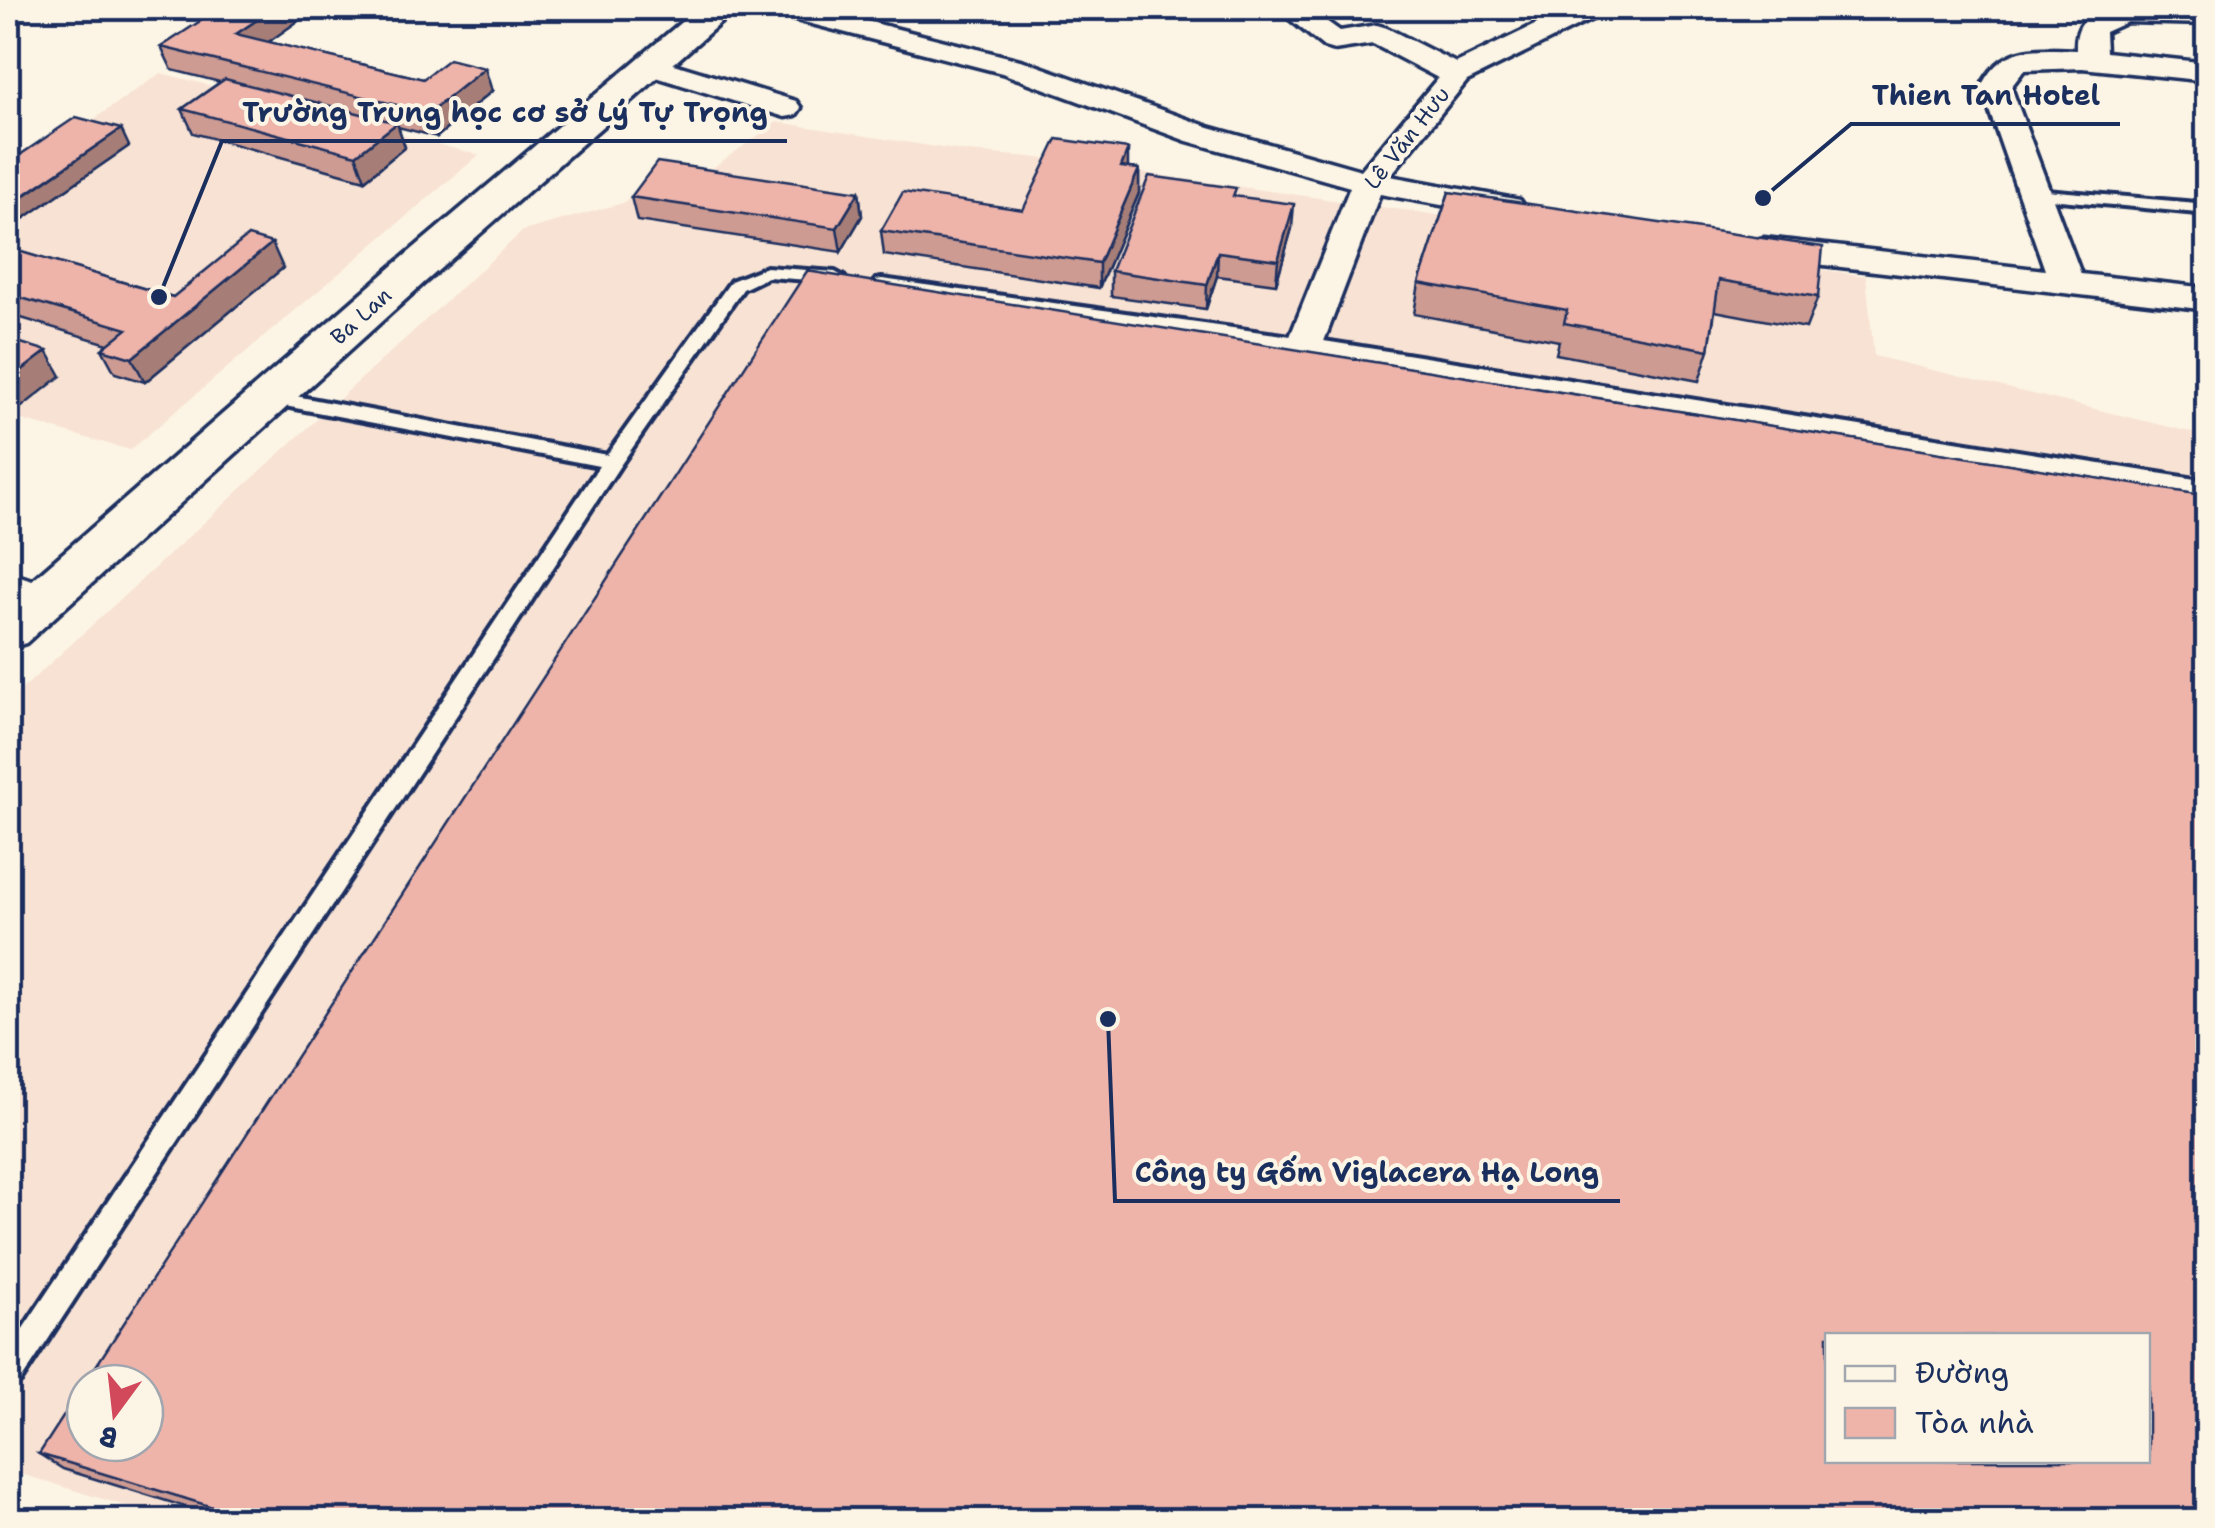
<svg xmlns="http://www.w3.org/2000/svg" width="2215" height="1528" font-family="'Shantell Sans',sans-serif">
	<rect width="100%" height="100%" fill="#fcf5e5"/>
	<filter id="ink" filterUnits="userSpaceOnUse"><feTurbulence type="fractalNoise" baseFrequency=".01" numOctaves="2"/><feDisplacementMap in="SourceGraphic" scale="20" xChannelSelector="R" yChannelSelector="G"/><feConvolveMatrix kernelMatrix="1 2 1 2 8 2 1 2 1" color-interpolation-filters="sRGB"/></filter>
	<g filter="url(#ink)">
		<!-- built -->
		<g fill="#f8e2d3" fill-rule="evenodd">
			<polygon points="161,73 479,155 130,450 8,416 8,178"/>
			<path d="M 777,122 L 968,152 L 1030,157 L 1866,276 L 1874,356 L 2207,436 L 2207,1520 L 171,1520 L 8,1470 L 8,702 L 523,231 L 623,203 L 653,177 L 697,179 ZM 1828,1336 L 2148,1336 L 2148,1460 L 1828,1460 ZM 85,1383 L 145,1383 L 145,1443 L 85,1443 Z"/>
		</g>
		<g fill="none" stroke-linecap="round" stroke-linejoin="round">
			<defs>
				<g id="service">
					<polygon points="2034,189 2208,204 2208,214 2028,197 2026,194"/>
					<polygon points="766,267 835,272 844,277 835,282 768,277 743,289 619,467 21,1381 8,1384 8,1351 599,466 269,403 260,397 262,393 269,391 607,455 731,281"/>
					<polygon points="882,279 1305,338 2208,481 2208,495 1305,350 876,288 876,280"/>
				</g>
				<g id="minor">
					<polygon points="769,8 815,8 1024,61 1209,127 1361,170 1438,78 1373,44 1334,50 1324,47 1276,8 1308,8 1340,31 1377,25 1387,28 1456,63 1570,8 1606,8 1602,14 1467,81 1390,176 1520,200 1525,207 1520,214 1508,217 1380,194 1323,344 1318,352 1305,355 1292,352 1287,344 1350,187 1187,141 1002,73 773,14"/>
					<path d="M 2111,8 L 2208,8 L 2208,24 L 2127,22 L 2105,32 L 2106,52 L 2208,63 L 2208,81 L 2082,68 L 2024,70 L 2011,87 L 2081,274 L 2208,288 L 2208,310 L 1764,258 L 1752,255 L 1747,248 L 1752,241 L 1764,238 L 2045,270 L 1981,87 C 2001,45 2035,48 2076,50 C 2075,23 2086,14 2111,8 Z"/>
					<polygon points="651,57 796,101 801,108 796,115 785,117 640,72 636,66 640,60"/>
					<polygon points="8,572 59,589 65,600 59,611 44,615 8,603"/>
				</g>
				<polygon id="tertiary" points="698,8 737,8 425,282 26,643 8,649 8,601 395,264"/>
			</defs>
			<!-- service casing -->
			<use href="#service" stroke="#1b2f5e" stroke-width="8"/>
			<!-- minor casing -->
			<use href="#minor" stroke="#1b2f5e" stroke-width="7"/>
			<!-- tertiary casing -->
			<use href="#tertiary" stroke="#1b2f5e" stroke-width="7"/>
			<!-- service -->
			<use href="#service" fill="#fcf5e5" fill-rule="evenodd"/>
			<!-- minor -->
			<use href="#minor" fill="#fcf5e5" fill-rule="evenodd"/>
			<!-- tertiary -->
			<use href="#tertiary" fill="#fcf5e5" fill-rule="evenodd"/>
		</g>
		<!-- wall -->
		<g fill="#cd9b92" stroke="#1b2f5e" stroke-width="2.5">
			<polygon points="315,9 268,42 423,79 492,91 437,137 398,127 405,147 365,180 193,133 182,109 220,82 172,70 161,47"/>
			<polygon points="129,146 17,223 8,220 20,242 10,249 173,297 283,268 145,382 115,373 102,349 108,344 8,314 8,163"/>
			<polygon points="1128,168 1139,169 1139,193 1099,288 884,255 881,231 1023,210"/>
			<polygon points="859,192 862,216 841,252 637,221 631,197"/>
			<polygon points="1449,192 1818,297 1806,328 1715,311 1709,350 1699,381 1556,354 1559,341 1414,314 1419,283"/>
			<polygon points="1235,196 1292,228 1276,284 1217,276 1206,309 1111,296 1111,271"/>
			<polygon points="39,1454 2208,1520 228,1520 63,1469"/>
		</g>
		<!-- shaded-wall -->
		<g fill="#a77e77" stroke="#1b2f5e" stroke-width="2.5">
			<polygon points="275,8 315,9 246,58 236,34"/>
			<polygon points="485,68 492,91 437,137 429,113"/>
			<polygon points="397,123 405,147 365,180 356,155"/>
			<polygon points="121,129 129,146 17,223 8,207"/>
			<polygon points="1128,149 1128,173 1121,167"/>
			<polygon points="1139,169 1139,193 1099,288 1099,263"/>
			<polygon points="859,192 862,216 841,252 837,228"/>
			<polygon points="1294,204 1292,228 1276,284 1278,260"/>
			<polygon points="8,220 20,242 8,251"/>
			<polygon points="272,243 283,268 145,382 132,358"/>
			<polygon points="1218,252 1217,276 1206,309 1207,285"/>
			<polygon points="47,351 61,376 8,418 8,381"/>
		</g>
		<!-- building -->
		<g fill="#eeb4aa" stroke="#1b2f5e" stroke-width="2.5" fill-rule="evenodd">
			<polygon points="220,8 275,8 236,34 423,79 449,59 485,68 429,113 161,47"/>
			<polygon points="225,79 397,123 356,155 182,109"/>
			<polygon points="76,117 121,129 8,206 8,163"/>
			<polygon points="1057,139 1128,149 1121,167 1139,169 1099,263 881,231 903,192 1023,210"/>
			<polygon points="657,162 859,192 837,228 631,197"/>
			<polygon points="1149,176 1236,188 1233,196 1294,204 1278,260 1218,252 1207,285 1111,271"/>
			<polygon points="1449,192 1823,247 1818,297 1719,280 1709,350 1564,323 1567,310 1419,283"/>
			<polygon points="248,236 272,243 132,358 102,349 127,329 8,294 8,248 173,297"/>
			<path d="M 807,271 L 2208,496 L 2208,1520 L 255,1520 L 39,1454 L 85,1383 L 85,1443 L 145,1443 L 145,1383 L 85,1383 ZM 1828,1336 L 2148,1336 L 2148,1460 L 1828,1460 Z"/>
			<polygon points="8,339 47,351 8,381"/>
		</g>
	</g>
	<g text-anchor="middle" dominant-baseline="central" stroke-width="8" stroke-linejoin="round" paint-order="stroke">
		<!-- far-street labels -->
		<g font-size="22" fill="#1b2f5e" stroke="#fcf5e5">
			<text transform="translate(1407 138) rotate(-52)">Lê Văn Hưu</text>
			<text transform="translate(361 316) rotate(-42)">Ba Lan</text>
		</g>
	</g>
	<!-- callouts -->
	<path fill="none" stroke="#1b2f5e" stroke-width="4" d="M1763 198L1851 124H2120M159 297L222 141H787M1108 1019L1115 1201H1620"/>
	<g fill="#1b2f5e" stroke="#fcf5e5" stroke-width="4">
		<circle cx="1763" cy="198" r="10"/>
		<circle cx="159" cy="297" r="10"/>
		<circle cx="1108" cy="1019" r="10"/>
	</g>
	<g font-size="28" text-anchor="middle" font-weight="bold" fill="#1b2f5e" stroke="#fcf5e5" stroke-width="8" stroke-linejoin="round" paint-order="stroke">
		<text x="1986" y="105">Thien Tan Hotel</text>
		<text x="505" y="122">Trường Trung học cơ sở Lý Tự Trọng</text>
		<text x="1367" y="1182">Công ty Gốm Viglacera Hạ Long</text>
	</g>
	<!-- margin -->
	<rect width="2215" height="1528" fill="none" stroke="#fcf5e5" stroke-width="40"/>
	<rect x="20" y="20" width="2175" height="1488" fill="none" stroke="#1b2f5e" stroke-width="4" filter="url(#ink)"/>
	<!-- legend -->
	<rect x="1825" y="1333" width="325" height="130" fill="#fcf5e5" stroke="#a2a6af" stroke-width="2.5"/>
	<rect x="1845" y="1366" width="50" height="15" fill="#fcf5e5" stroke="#a2a6af" stroke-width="2.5"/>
	<text x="1915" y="1383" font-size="30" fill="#1b2f5e">Đường</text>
	<rect x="1845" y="1408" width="50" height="30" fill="#eeb4aa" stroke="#a2a6af" stroke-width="2.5"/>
	<text x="1915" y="1433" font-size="30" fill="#1b2f5e">Tòa nhà</text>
	<!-- north arrow -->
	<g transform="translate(115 1413) rotate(195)"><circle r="48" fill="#fcf5e5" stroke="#a2a6af" stroke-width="2.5"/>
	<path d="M0-8L18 38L0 25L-18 38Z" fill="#d1495b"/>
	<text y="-15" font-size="28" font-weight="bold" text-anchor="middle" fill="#1b2f5e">B</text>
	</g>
</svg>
